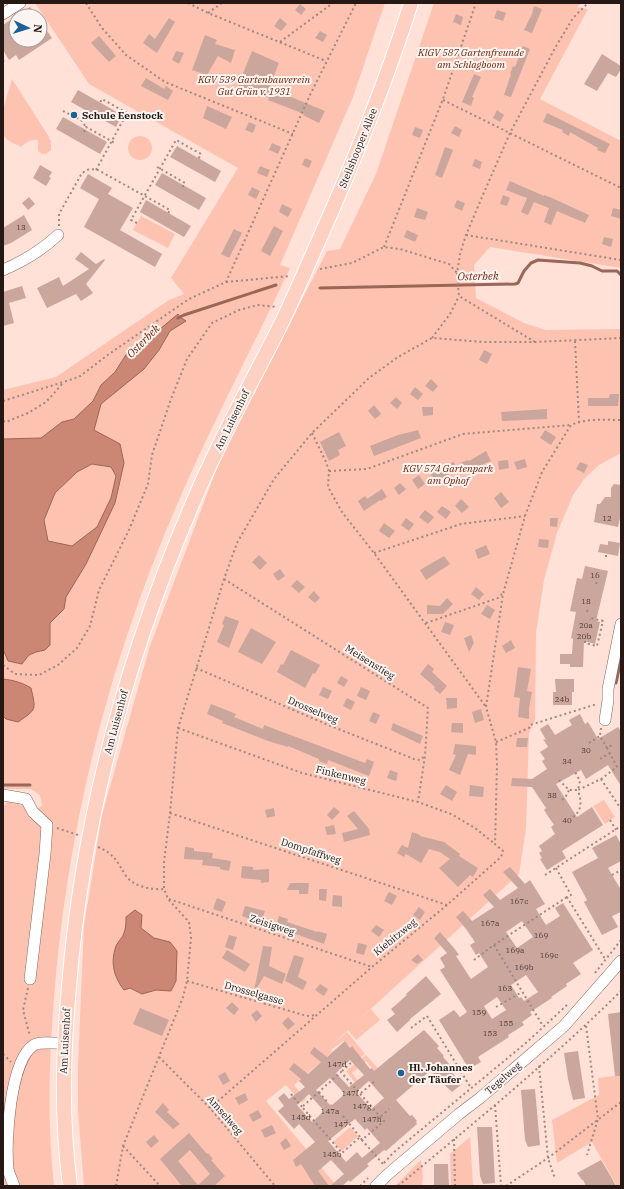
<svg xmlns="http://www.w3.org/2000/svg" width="624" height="1189" font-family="'IBM Plex Serif',serif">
	<rect width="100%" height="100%" fill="#ffe1d8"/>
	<!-- green -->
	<g fill="#fec2b0">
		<path d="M 35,3 L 385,3 L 353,97 L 280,265 L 290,268 C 246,361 197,452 159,548 C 101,693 66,843 54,998 C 49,1060 47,1124 54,1186 L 3,1186 L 3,809 L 7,801 L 38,809 L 42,805 L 40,795 L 31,789 L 5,789 L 3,788 L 3,390 L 56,377 L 169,300 L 184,294 L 171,278 L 238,168 L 89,84 Z"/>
		<polygon points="434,3 581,3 577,7 588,9 540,99 621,141 621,268 490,247 474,265 476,298 524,323 546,330 621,329 621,453 599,465 584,479 573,495 557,533 544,580 536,633 535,720 529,733 526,828 519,874 353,1025 371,1009 380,1020 356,1040 348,1030 328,1048 347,1032 365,1054 355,1062 357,1052 352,1046 350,1047 345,1041 343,1041 331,1050 332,1052 294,1085 306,1099 302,1103 286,1085 266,1101 337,1186 84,1186 78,1110 78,1065 84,926 102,815 150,646 221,457 327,251 340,249 376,174"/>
		<path d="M 12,79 L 49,137 L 49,139 L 51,141 L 51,150 L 46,154 L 42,154 L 38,151 L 38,140 C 32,139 25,143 21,147 C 13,142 11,144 3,135 L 3,110 Z"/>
		<circle cx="140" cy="148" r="12"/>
		<polygon points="141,216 175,234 168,248 133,230"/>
		<polygon points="604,800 615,817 605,824 593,806"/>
		<polygon points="366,1055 381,1072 378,1075 366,1061 352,1073 363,1087 360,1089 346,1071"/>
		<polygon points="621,1075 621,1186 617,1186 592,1142 557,1163 552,1120 599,1095 598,1078"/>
		<polygon points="350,1127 358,1136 342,1151 333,1142"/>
		<polygon points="470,1137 473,1186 451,1186 450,1154"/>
		<polygon points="421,1160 423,1176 422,1186 395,1186"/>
	</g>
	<!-- water -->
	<g fill="#cb8773" stroke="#9a6657" fill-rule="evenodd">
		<path d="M 178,314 L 180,317 L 186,321 L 170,331 L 159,350 L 144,369 L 101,404 L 94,430 L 120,444 L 124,463 L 115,503 L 86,564 L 66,597 L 64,609 L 50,623 L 50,645 L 45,650 L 36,652 L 29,655 L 22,664 L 8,661 L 3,649 L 3,439 L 41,438 L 62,422 L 74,419 L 93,401 L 101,385 L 115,372 L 129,350 L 148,339 ZM 92,464 L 111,467 L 116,476 L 111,498 L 97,527 L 72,546 L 48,541 L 44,520 L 55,493 L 77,472 Z"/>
		<path d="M 3,679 C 13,680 23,683 31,688 C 36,710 37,709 18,722 L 6,719 L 3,716 Z"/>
		<path d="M 135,910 L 142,915 L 141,928 L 154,938 L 170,942 L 177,951 L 176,981 L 171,991 L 156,990 L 142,994 L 130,988 L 124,990 C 114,977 110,963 116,946 C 118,941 123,938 124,933 C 126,928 126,922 126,917 Z"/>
	</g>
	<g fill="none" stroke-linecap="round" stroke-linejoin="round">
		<!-- stream -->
		<g stroke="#9a6657" stroke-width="3">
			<polyline points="320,288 515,284 518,283 524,271 531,263 538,260 580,263 592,266 602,271 617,271 621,275"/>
			<polyline points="178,318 184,315 276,285"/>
			<polyline points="616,683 621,660"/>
			<polyline points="4,785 30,785"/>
		</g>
	</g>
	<!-- building -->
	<g fill="#caa69c" fill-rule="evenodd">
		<polygon points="300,4 306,9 301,15 295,10"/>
		<polygon points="534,6 542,9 532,33 524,30 532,14"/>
		<polygon points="30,7 37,16 17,16"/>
		<polygon points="497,10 506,13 503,21 494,18"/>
		<polygon points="456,14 463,17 461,25 453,22"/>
		<polygon points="16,16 16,40 40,40 40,21 52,38 19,60 16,55 9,60 3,50 3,25"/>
		<polygon points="169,18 175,22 157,53 143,43 149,34 155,39"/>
		<polygon points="280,18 287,24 281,31 274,26"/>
		<polygon points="320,31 327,35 323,42 315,38"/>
		<polygon points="205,35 217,40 215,44 235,50 231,63 218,56 207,75 192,70"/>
		<polygon points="99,36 116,56 109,62 91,43"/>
		<polygon points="523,46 530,49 511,97 504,95 511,74 510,74 513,66 515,67"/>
		<polygon points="176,51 184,53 179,64 172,60"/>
		<polygon points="252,51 279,63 269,88 325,111 319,123 303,115 304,114 268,100 269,98 238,86"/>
		<polygon points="602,54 621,66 621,69 616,77 608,73 597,91 584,84"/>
		<polygon points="474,74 481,77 472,97 474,98 471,106 462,102"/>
		<polygon points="146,78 164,89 166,86 173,91 168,100 141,86"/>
		<polygon points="78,90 122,115 116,127 71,102"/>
		<polygon points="207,106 232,117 226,129 203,118"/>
		<polygon points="497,110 504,115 500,122 493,118"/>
		<polygon points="547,113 610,144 605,153 597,150 598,148 570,132 569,136 562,132 563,130 543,122"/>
		<polygon points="63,117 107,142 100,154 56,129"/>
		<polygon points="249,122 256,125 253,133 245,130"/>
		<polygon points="455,126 462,130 459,137 451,133"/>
		<polygon points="415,127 423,130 420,138 412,135"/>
		<polygon points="272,143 281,147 278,154 269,150"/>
		<polygon points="177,146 221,171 215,182 170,157"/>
		<polygon points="445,147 453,150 442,178 435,175"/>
		<polygon points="305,158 312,161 309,168 302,165"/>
		<polygon points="475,159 482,162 480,169 472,166"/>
		<polygon points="40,165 52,172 49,177 51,178 46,186 33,178"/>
		<polygon points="260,166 270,170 267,177 257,173"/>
		<polygon points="162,173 206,198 199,210 155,185"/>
		<polygon points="88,174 112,188 108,194 133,208 120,230 162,254 155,267 84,227 99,199 80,188"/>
		<polygon points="510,181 544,196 544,195 552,198 589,215 585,223 557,211 551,225 544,222 549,208 534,202 528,215 521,212 527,198 506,190"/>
		<polygon points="252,187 260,191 256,199 248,195"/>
		<polygon points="503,195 510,198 507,206 500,204"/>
		<polygon points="29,197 35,204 28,210 22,203"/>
		<polygon points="146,200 191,226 184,237 140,212"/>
		<polygon points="457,200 465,203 462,211 454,207"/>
		<polygon points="282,204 292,209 288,217 279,212"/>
		<polygon points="417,208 428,212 425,220 414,217"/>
		<polygon points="613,208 621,210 621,219 611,216"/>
		<polygon points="24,215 32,230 11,243 3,246 3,228"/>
		<polygon points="274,226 283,231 270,256 261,251"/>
		<polygon points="234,229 242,233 229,258 221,254"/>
		<polygon points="407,230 418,235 415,242 404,237"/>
		<polygon points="604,237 613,239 611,247 602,244"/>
		<polygon points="81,252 96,264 104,259 105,260 86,284 93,293 81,301 76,294 47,308 37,288 59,277 63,286 89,269 75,259"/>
		<polygon points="22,286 26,298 9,303 14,323 3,326 3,292"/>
		<polygon points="484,350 492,354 487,364 479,360"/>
		<polygon points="431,379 438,386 433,392 425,386"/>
		<polygon points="415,387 423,394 418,400 410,394"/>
		<polygon points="610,394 619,394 618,406 588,406 588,398 609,398"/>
		<polygon points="396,397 402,403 397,409 390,403"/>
		<polygon points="374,405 381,414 375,419 368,411"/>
		<polygon points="422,407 433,407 433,415 423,416"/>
		<polygon points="547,409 547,419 502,421 501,412"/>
		<polygon points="418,430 421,438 374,456 370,446 398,435"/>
		<polygon points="545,430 556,437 551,445 540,438"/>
		<polygon points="339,432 346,446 338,450 340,455 329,461 320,442"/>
		<polygon points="486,451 491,461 464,472 460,463 468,460 469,461"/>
		<polygon points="525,459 527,467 517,470 514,462"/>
		<polygon points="508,460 509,468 499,470 498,461"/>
		<polygon points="454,462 457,471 443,477 435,481 429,472 437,468"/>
		<polygon points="580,462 588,465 584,473 576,469"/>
		<polygon points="419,475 425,484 418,489 412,480"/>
		<polygon points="400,483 406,489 399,495 394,488"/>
		<polygon points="614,484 621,485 621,514 618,527 594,522 597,504 600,504 605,497 611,497 611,488"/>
		<polygon points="382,489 387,497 381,501 380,500 364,511 358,501 365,496 367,499"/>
		<polygon points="501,492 509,502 501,508 494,498"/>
		<polygon points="461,499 469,507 462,513 455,506"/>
		<polygon points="442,506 451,512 446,519 437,512"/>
		<polygon points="425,510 434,517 428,524 419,517"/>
		<polygon points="406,518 414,524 409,531 401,525"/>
		<polygon points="550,518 558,518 557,527 550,526"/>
		<polygon points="384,523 395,531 389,538 379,531"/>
		<polygon points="539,539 549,540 548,548 538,547"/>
		<polygon points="608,541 620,543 618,556 598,552 600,544 608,545"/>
		<polygon points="486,545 490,554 478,559 475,550"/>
		<polygon points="259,555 267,563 260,570 252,562"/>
		<polygon points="444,556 450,564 426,580 420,570"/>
		<polygon points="585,566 608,571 596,621 600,622 595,644 584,641 583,667 570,667 570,664 560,664 560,654 572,654 573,639 571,638 576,612 570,611 577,578 582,579"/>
		<polygon points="280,569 285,576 278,581 273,574"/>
		<polygon points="297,580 305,587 299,593 291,586"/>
		<polygon points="476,587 484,594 479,600 471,594"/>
		<polygon points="314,591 320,598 315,603 308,597"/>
		<polygon points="447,598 453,604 443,614 427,614 427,605 440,606"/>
		<polygon points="487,605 495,610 490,619 481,614"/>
		<polygon points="225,616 239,621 229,648 217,642 224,625 222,624"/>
		<polygon points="445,622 454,625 450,635 441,632"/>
		<polygon points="251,628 276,642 262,664 238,652"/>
		<polygon points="471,635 474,643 469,652 464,638"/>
		<polygon points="511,640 515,648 506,653 502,646"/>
		<polygon points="291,650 320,665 315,674 313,673 305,688 277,672 281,664 283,665"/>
		<polygon points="428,664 434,669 432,672 447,686 440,694 434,689 435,687 420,674"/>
		<polygon points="518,667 531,669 527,691 532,692 529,708 529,719 518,717 520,698 514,697"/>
		<polygon points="341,676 348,680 344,687 337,683"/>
		<polygon points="555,679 574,679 574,692 572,692 572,705 553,705 553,692 556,692"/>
		<polygon points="323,687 332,691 328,699 319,695"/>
		<polygon points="361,687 370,691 366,700 357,696"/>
		<polygon points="347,698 355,702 351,710 343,706"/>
		<polygon points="446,698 457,698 457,708 447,709"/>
		<polygon points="211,704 236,714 234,717 263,729 264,725 365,763 367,759 374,762 369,776 328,760 327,764 319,761 319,759 288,746 288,747 268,741 222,723 223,721 207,714"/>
		<polygon points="481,709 484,720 475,723 472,712"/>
		<polygon points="373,712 380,715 376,724 369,721"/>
		<polygon points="580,714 585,724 588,722 598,739 618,727 621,731 621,786 608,765 586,779 581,770 556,784 577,817 592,807 603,825 562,851 566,858 547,870 540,859 542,858 539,853 542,851 539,846 555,834 551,827 554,825 544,810 546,808 532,787 511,786 512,778 532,779 547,769 542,761 545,759 540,752 548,747 543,739 546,740 540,729 548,724 555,735 572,725 569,720"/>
		<polygon points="393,723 423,736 420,744 391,730"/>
		<polygon points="452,723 463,723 463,733 451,732"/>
		<polygon points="517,738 528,738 527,747 516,747"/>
		<polygon points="455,744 476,746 476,755 468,754 460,775 449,770 456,755 453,754"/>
		<polygon points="390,770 398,773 396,781 387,778"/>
		<polygon points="446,785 457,792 452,801 440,794"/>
		<polygon points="470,785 484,787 483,797 469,796"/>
		<polygon points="334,807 340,812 332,820 327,815"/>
		<polygon points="274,808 275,816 267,818 265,810"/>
		<polygon points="354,811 369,829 370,835 344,842 342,833 358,829 347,816"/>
		<polygon points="334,825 336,834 327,835 325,827"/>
		<polygon points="412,832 420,835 420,836 444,842 460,854 459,856 478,868 473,877 470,875 458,887 439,868 450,859 440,852 429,849 421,863 406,854 407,852 404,857 397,853 402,845 408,848"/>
		<polygon points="616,835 621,844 621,861 608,868 621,890 621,912 612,916 618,927 602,935 584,902 587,900 572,872 598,858 592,848"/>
		<polygon points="185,847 194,848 194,851 213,853 212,858 231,861 229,871 220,869 220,867 202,865 203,860 184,859"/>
		<polygon points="242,866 253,867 253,870 269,869 269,882 261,883 261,880 241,878"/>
		<path d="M 510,867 L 525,884 L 530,880 L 545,904 L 536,909 L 546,925 L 560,916 L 555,908 L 563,903 L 593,950 L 573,963 L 581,974 L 566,984 L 567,986 L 551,997 L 552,998 L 530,1012 L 532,1015 L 522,1022 L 524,1025 L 508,1035 L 509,1037 L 478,1057 L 481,1062 L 469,1069 L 439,1020 L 454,1010 L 460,1017 L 467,1012 L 440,970 L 445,967 L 440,958 L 447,953 L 434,938 L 440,932 L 454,948 L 459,955 L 456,956 L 471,979 L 488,967 L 479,953 L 476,955 L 470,945 L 475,942 L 466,929 L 456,917 L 463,911 L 472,921 L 494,907 L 483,895 L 490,889 L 500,900 L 518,888 L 503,872 ZM 522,921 L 533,937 L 517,948 L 506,932 ZM 526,975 L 538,992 L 524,1001 L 521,997 L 519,998 L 511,985 ZM 497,997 L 506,1010 L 492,1019 L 484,1006 Z"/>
		<polygon points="290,883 309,883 308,894 299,894 299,890 287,890"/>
		<polygon points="319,889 327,889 326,901 319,900"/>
		<polygon points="389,892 397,896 392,905 384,901"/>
		<polygon points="333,895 342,896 342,907 332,906"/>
		<polygon points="217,898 226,902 222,912 213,909"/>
		<polygon points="245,906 265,911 261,923 242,916"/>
		<polygon points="419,907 425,912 420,920 413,915"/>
		<polygon points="279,916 288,919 287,922 317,932 317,931 327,934 324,944 284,930 284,932 275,929"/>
		<polygon points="376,925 384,930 379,937 371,931"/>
		<polygon points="229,935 237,937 233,950 225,947"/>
		<polygon points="358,943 367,945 364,955 356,953"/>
		<polygon points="263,946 272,947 269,966 286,974 282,984 264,976 255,991 254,991"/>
		<polygon points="227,950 250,964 245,972 222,958"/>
		<polygon points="418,954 423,960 417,964 411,960"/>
		<polygon points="294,955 304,958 298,977 307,982 303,990 285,981"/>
		<polygon points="426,976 441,994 410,1019 410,1020 397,1032 387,1020 395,1014 391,1009 407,995 406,994"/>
		<polygon points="320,984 328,989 324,996 315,990"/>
		<polygon points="232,1002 239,1009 234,1015 226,1008"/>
		<polygon points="140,1008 169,1020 162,1036 133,1024"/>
		<polygon points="257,1010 262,1016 256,1022 251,1015"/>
		<polygon points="621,1012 621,1076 615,1076 608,1014"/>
		<polygon points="288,1017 295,1024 288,1030 282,1023"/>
		<path d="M 424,1030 L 439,1046 L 437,1048 L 444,1056 L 443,1057 L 453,1068 L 450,1070 L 462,1084 L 452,1092 L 430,1071 L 396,1100 L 410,1116 L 412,1115 L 417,1121 L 416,1122 L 417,1124 L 386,1151 L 384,1150 L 367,1164 L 369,1166 L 350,1182 L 349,1180 L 342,1186 L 330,1186 L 344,1174 L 331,1160 L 318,1171 L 329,1186 L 315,1186 L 301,1164 L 296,1167 L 293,1160 L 315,1142 L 299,1124 L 294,1129 L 278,1111 L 284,1106 L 278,1098 L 284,1093 L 289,1099 L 305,1087 L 299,1081 L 301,1079 L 289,1069 L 294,1063 L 308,1074 L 321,1062 L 310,1053 L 314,1047 L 327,1057 L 345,1041 L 350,1048 L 352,1046 L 370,1069 L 372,1068 L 374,1071 ZM 350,1060 L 364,1075 L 349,1087 L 336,1073 ZM 330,1078 L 345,1094 L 332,1105 L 331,1104 L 330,1105 L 316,1090 ZM 369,1081 L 384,1098 L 371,1109 L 356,1092 ZM 309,1094 L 324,1111 L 312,1122 L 297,1105 ZM 355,1119 L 365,1130 L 367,1128 L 380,1143 L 362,1158 L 357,1152 L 346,1162 L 328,1141 Z"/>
		<polygon points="578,1051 585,1098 573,1100 568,1079 564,1053"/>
		<polygon points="225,1072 230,1081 223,1085 218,1076"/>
		<polygon points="535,1089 540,1145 528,1147 525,1140 521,1090"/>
		<polygon points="245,1093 248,1100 239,1105 235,1098"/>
		<polygon points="163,1103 169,1110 167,1112 180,1124 173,1129 155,1112"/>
		<polygon points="258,1110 262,1117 253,1122 249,1115"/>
		<polygon points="272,1125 276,1133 265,1138 261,1130"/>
		<polygon points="477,1127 492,1127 495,1183 483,1184 480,1176"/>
		<path d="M 189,1133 L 207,1154 L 208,1153 L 213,1159 L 211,1160 L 225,1176 L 214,1186 L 182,1186 L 160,1159 ZM 190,1150 L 210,1174 L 198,1185 L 178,1161 Z"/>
		<polygon points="154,1135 159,1141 151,1148 146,1142"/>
		<polygon points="286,1138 291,1146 284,1150 280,1143"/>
		<polygon points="601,1160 610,1175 616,1186 586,1186 583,1180 582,1180 577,1173"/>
		<polygon points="434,1164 448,1164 449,1186 434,1186"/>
	</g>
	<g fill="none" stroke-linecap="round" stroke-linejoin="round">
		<defs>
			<g id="minor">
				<polyline points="3,14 20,3"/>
				<path d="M 3,270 C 24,261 41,251 58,235"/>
				<polyline points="605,720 608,700 608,689 621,624"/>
				<polyline points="3,795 26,799 33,812 47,825 45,854 30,979"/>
				<path d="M 14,1186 C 12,1180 9,1174 8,1169 C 5,1143 10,1059 34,1045 C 40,1041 56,1044 64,1043"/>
				<polyline points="376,1186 387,1175 459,1114 480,1098 564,1026 621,961"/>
			</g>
			<path id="major" d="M 70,1186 C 61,1117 63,1055 69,986 C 83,815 129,648 198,491 C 222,435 252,382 279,328 C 293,300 305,271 318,242 C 353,164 385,85 411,3"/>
		</defs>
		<!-- minor casing -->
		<use href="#minor" stroke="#86665d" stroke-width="12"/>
		<!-- major casing -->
		<use href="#major" stroke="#fff" stroke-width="16"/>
		<!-- path -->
		<g stroke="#9e8881" stroke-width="2" stroke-dasharray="2 3" stroke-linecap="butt">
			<polyline points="86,3 102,28 126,55 165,82 293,134"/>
			<polyline points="188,3 208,13 326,61"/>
			<polyline points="208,13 222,3"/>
			<polyline points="280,42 333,3"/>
			<polyline points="3,60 4,63"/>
			<polyline points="443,100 621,188"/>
			<polyline points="63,111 81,120 86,127"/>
			<polyline points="84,132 86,127 115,143"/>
			<polyline points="157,167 185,183 182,188"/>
			<polyline points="96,170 127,113 102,99 99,104"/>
			<polyline points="137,223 131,220 176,140 201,154 198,160"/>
			<polyline points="59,226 59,214 82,173 89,169 98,170 170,210 167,215"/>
			<polyline points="466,235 621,260"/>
			<polyline points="384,247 443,99 476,3"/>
			<polyline points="320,269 352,263 384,247 400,249 449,264 457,273"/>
			<polyline points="226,282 290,276"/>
			<polyline points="432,338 450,314 459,296"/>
			<polyline points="575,341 579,422"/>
			<polyline points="535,342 459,296 457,273 460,254 466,235 482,197 510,133 555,48 573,18 588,3"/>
			<polyline points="3,401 79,377 109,354 189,299 226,282 310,95 356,3"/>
			<polyline points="3,421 6,422 28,413 46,402 63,383"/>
			<polyline points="312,433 326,462 329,471 328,487 342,512 374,553 486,707"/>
			<polyline points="329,471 367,469 463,434 571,425"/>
			<polyline points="374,553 461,524 525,516"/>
			<polyline points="606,557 606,554"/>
			<polyline points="224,579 428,708 425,756 418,802"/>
			<polyline points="596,584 597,582"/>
			<polyline points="587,612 588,608"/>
			<polyline points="426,623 498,598 502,594"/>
			<polyline points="585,641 585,643 597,646 603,621 590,618 590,620"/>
			<polyline points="3,665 15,674 39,675 58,665 77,648 90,626 99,590 129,530 148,484 152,455 171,399 187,359 212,323 239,310 258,305 276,307"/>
			<polyline points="196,668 326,724 414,759 420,760 425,756"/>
			<polyline points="178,728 302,773 418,802 451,814 475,828 495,844"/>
			<polyline points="601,728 600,736 607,748 612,745"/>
			<polyline points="496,742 529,728 530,725 597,704"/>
			<polyline points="589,743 600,736"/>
			<polyline points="600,759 610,753"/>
			<polyline points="601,779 621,809"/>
			<polyline points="559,780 569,790 578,790 580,781 574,770"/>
			<polyline points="562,800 566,796 569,790"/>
			<polyline points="170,813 447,905"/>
			<path d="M 573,817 C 583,810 581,800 578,790 L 601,779 L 617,767 L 607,748"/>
			<polyline points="610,820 616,830"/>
			<polyline points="57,828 78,835"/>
			<path d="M 98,847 C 115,854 117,862 126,876 C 134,887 152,890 164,889"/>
			<polyline points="556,868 571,895 567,897 605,959"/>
			<polyline points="545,875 621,826"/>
			<polyline points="612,875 621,870"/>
			<polyline points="169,899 372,967"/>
			<polyline points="494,945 543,1026"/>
			<polyline points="474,960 494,945 567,897"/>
			<polyline points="595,973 621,940"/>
			<polyline points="187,981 307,1016 317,1015"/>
			<polyline points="28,988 23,1010 30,1036"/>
			<polyline points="496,1007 522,992"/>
			<polyline points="586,1026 598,1119 587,1155"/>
			<polyline points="411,1028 427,1016 471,1088"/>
			<polyline points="3,1054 11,1062"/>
			<polyline points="159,1057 210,1108 275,1186"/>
			<polyline points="539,1066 548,1158 555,1179"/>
			<polyline points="342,1071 353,1061"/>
			<polyline points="319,1092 328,1103"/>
			<polyline points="361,1093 375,1081"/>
			<polyline points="291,1094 302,1107"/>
			<polyline points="495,1105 501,1186"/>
			<path d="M 210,1108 L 372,967 L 447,905 L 501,857 L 503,851 L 495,844 L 497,765 L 496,742 L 486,707 L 503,594 L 525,516 L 542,472 L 571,425 C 587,418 604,420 621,420"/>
			<polyline points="343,1116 360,1137"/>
			<polyline points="381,1116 389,1109"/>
			<polyline points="454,1139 455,1186"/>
			<polyline points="362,1140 360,1137 342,1153 302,1107 341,1072 384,1121 362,1140 383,1164"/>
			<polyline points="123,1146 160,1186"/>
			<polyline points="384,1163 393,1153 527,1042 567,1005"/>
			<polyline points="116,1186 123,1146 183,997 187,981 191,938 189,922 168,899 164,889 164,862 170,813 178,728 224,579 237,543 274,479 312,433 369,378 398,357 432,338 484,342 536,342 621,338"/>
			<polyline points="360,1186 368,1178"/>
			<path d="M 398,1186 C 474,1123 551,1060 621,991"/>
			<polyline points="506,1186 548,1158 621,1102"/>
		</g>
		<!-- minor -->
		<use href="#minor" stroke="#fff" stroke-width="11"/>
		<!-- major -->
		<use href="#major" stroke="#fdd0c2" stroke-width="14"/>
	</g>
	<!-- markers -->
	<g fill="#1c6095" stroke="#fbf4f1" stroke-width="1.5">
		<circle cx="74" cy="115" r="4"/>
		<circle cx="401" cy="1073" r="4"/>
	</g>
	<g text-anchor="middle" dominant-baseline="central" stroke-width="4" stroke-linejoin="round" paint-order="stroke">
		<!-- number labels -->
		<g font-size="8" fill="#4f3c37">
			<text x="21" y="227">13</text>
			<text x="607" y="518">12</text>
			<text x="595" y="575">16</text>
			<text x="586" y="601">18</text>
			<text x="586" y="625">20a</text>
			<text x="584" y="636">20b</text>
			<text x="562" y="699">24b</text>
			<text x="586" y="750">30</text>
			<text x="567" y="761">34</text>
			<text x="552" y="795">38</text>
			<text x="567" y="820">40</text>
			<text x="519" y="901">167c</text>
			<text x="490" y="923">167a</text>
			<text x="541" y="935">169</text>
			<text x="515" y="950">169a</text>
			<text x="549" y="955">169c</text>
			<text x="524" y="967">169b</text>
			<text x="505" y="988">163</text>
			<text x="479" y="1012">159</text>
			<text x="506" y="1023">155</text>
			<text x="490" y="1033">153</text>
			<text x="337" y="1064">147d</text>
			<text x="350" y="1093">147f</text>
			<text x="362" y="1106">147g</text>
			<text x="330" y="1111">147a</text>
			<text x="301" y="1117">145d</text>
			<text x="372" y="1119">147h</text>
			<text x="341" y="1124">147</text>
			<text x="332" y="1154">145b</text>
		</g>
		<!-- park labels -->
		<g font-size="10" font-style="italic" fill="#6f1e02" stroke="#fbf4f1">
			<text x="471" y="52">KlGV 587 Gartenfreunde<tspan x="471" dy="12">am Schlagboom</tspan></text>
			<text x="254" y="79">KGV 539 Gartenbauverein<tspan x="254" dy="12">Gut Grün v. 1931</tspan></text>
			<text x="448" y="468">KGV 574 Gartenpark<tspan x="448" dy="12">am Ophof</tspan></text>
		</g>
		<!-- poi labels -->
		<g font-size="10" font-weight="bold" fill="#261915" stroke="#fbf4f1" text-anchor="start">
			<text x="82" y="115">Schule Eenstock</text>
			<text x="409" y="1067">Hl. Johannes<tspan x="409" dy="12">der Täufer</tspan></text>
		</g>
		<!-- street labels -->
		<g font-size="10" fill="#261915" stroke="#fbf4f1">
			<text transform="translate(358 148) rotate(-68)">Steilshooper Allee</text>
			<text transform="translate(232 420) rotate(-64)">Am Luisenhof</text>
			<text transform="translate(370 662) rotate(32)">Meisenstieg</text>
			<text transform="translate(313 710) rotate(23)">Drosselweg</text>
			<text transform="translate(116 722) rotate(-75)">Am Luisenhof</text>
			<text transform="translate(341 775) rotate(14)">Finkenweg</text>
			<text transform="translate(311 851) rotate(18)">Dompfaffweg</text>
			<text transform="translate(272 925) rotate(18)">Zeisigweg</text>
			<text transform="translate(395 937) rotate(-39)">Kiebitzweg</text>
			<text transform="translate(254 993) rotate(16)">Drosselgasse</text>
			<text transform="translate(65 1041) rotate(-87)">Am Luisenhof</text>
			<text transform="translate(503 1078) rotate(-41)">Tegelweg</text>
			<text transform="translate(225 1115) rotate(49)">Amselweg</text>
		</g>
		<!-- water labels -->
		<g font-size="11" font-style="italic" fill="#6f1e03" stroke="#fbf4f1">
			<text transform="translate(478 276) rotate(-1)">Osterbek</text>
			<text transform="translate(143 341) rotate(-45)">Osterbek</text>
		</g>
	</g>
	<!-- border -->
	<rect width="624" height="1189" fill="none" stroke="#261915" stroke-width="8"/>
	<!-- north arrow -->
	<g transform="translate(28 28) rotate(94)"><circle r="19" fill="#fbf4f1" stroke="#a69c99"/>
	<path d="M0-3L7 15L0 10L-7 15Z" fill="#1c6095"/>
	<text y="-6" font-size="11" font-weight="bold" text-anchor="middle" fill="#261915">N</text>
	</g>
</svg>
